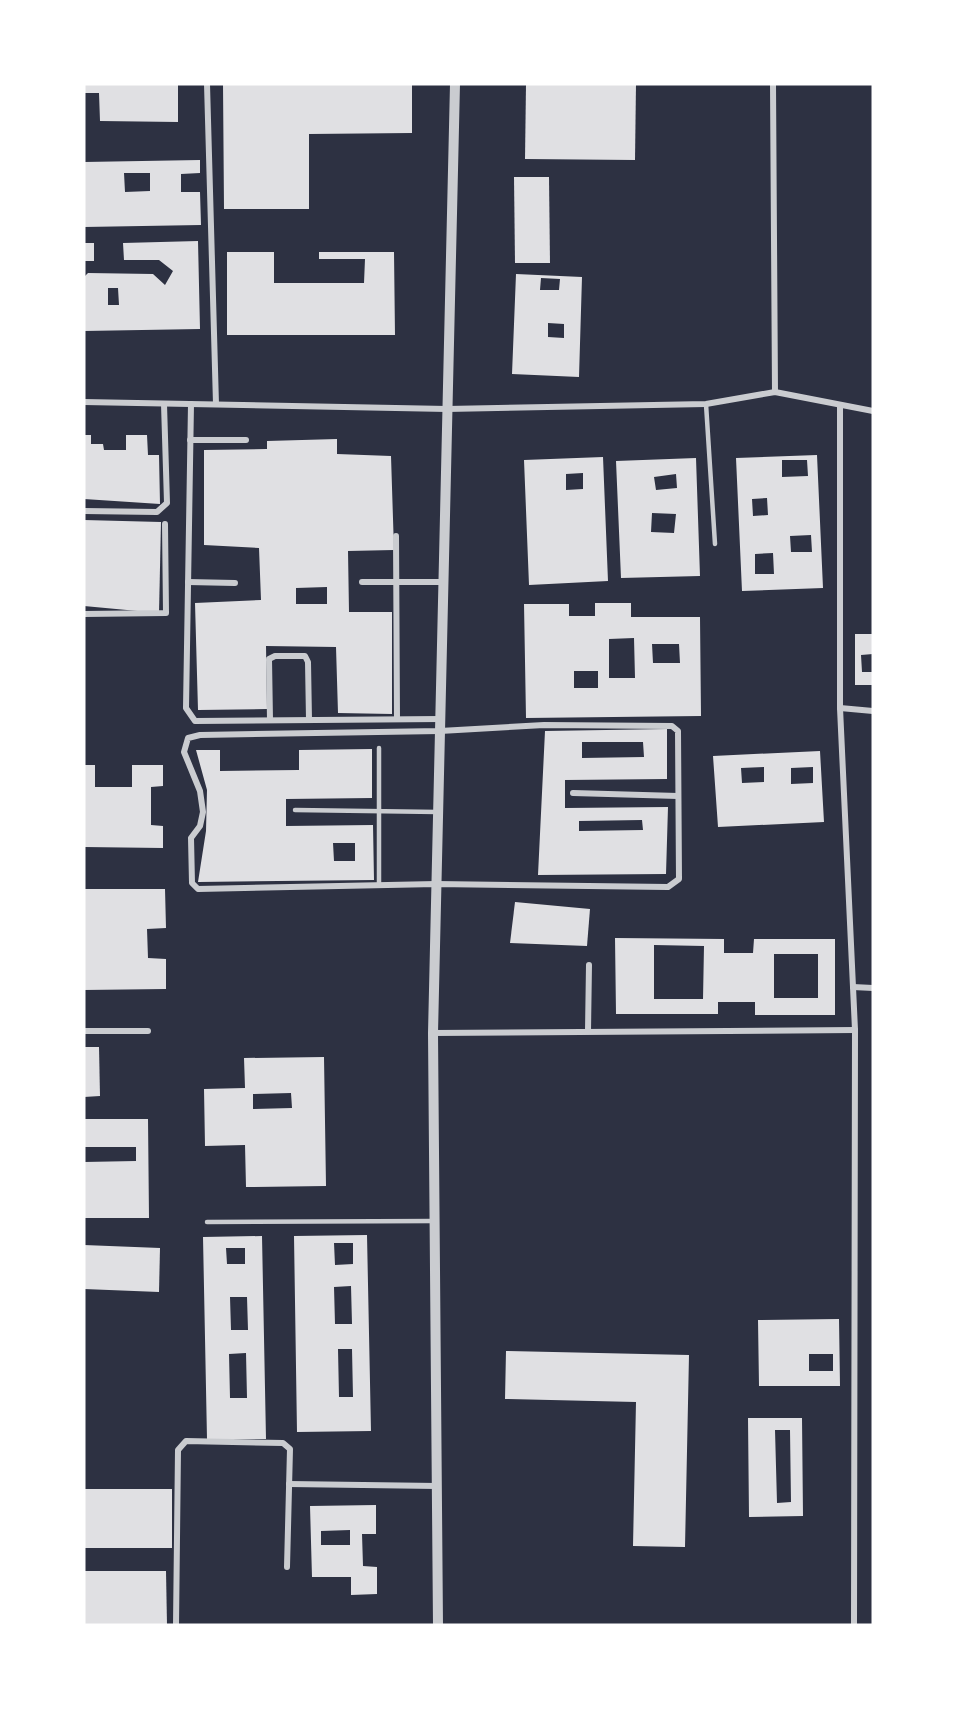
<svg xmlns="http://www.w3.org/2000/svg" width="957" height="1709" font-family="'Source Sans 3',sans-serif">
	<rect width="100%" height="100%" fill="#2d3142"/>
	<!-- building -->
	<g fill="#e0e0e3" fill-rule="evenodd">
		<polygon points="84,84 178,84 178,122 100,121 99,93 84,93"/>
		<polygon points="223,84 412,84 412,133 309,134 309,209 224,209"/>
		<polygon points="526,84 636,84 635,160 525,159"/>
		<path d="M 200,160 L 200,173 L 181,174 L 181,192 L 200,192 L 201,225 L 84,227 L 84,162 ZM 124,173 L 150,173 L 150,191 L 125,192 Z"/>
		<polygon points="514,177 549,177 550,263 515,263"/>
		<path d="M 198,241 L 200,329 L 84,331 L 84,277 L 88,273 L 153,274 L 165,285 L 173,271 L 159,260 L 124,260 L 123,243 ZM 108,288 L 118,288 L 119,305 L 108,305 Z"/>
		<rect x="84" y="243" width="10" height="18"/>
		<polygon points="227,252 274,252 274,283 364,283 365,259 319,259 319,252 394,252 395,335 227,335"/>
		<path d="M 516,274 L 582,277 L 579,377 L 512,374 ZM 541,278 L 560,279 L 559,290 L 540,290 ZM 548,323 L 564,324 L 564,338 L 548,337 Z"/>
		<polygon points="84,435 91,435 91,444 103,444 104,450 126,450 126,435 147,435 148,455 159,455 160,504 84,499"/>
		<path d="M 337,439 L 337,454 L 391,456 L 394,550 L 348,551 L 349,612 L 392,612 L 392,714 L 338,713 L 336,647 L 266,646 L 267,709 L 198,710 L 195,603 L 261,600 L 259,548 L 204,545 L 204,450 L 267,449 L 267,441 ZM 327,587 L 327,604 L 296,604 L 296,588 Z"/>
		<path d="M 817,455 L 823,588 L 742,591 L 736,458 ZM 782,460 L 807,460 L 808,476 L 782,477 ZM 767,498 L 768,515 L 753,516 L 752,499 ZM 811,535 L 812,552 L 791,552 L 790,536 ZM 773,553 L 774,574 L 755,574 L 755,554 Z"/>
		<path d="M 603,457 L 608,581 L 529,585 L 524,460 ZM 583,473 L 583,489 L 566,490 L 566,474 Z"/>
		<path d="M 696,458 L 700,576 L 621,578 L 616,461 ZM 676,474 L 677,488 L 656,490 L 654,477 ZM 652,513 L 676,514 L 674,533 L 651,532 Z"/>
		<polygon points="84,520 161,522 159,613 84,606"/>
		<path d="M 595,603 L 631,603 L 631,617 L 700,617 L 701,716 L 526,718 L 524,604 L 569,604 L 569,616 L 595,616 ZM 634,638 L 635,678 L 609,678 L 609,639 ZM 652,644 L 679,644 L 680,663 L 653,663 ZM 574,671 L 598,671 L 598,688 L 574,688 Z"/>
		<polygon points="855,634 873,634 873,654 861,655 862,672 873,672 873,685 855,685"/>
		<path d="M 667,729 L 667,779 L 565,780 L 565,808 L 668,807 L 666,874 L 538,875 L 545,731 ZM 582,742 L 643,742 L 644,757 L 582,758 ZM 642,820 L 643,830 L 579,831 L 579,821 Z"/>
		<path d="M 372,749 L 372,798 L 286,799 L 286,826 L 373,825 L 374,880 L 198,882 L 206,831 L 207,790 L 196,750 L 220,750 L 220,771 L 299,770 L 299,750 ZM 333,843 L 355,843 L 355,861 L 334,861 Z"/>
		<path d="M 820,751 L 824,822 L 718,827 L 713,756 ZM 764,767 L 764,782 L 742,783 L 741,768 ZM 813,767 L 813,783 L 791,784 L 791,768 Z"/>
		<polygon points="84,765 95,765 95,787 132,787 132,765 163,765 163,786 151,787 151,825 163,826 163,848 84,847"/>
		<polygon points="84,889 165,889 166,928 147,929 148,958 166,959 166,989 84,990"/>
		<polygon points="515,902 590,909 587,946 510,943"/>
		<path d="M 615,938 L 724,939 L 724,953 L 753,953 L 754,939 L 835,939 L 835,1015 L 755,1015 L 755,1002 L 718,1002 L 718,1014 L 616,1014 ZM 654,945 L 704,946 L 703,999 L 654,999 ZM 774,954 L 818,954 L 818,998 L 774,998 Z"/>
		<polygon points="84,1047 99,1047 100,1096 84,1097"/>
		<path d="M 324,1057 L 326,1186 L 246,1187 L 245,1145 L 205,1146 L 204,1089 L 245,1088 L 244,1058 ZM 291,1093 L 292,1108 L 253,1109 L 253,1094 Z"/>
		<polygon points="84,1119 148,1119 149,1218 84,1218 84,1162 136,1161 136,1147 84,1147"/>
		<path d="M 367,1235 L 371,1431 L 297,1432 L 294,1236 ZM 334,1243 L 353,1243 L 353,1264 L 335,1265 ZM 351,1286 L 352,1324 L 335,1324 L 334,1287 ZM 338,1349 L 352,1349 L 353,1397 L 339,1397 Z"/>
		<path d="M 262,1236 L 266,1439 L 207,1439 L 203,1237 ZM 226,1248 L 245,1248 L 245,1264 L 227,1264 ZM 230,1297 L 247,1297 L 248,1330 L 231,1330 ZM 246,1353 L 247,1398 L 230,1398 L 229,1354 Z"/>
		<polygon points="84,1245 160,1248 159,1292 84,1289"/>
		<path d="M 839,1319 L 840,1386 L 759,1386 L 758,1320 ZM 809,1354 L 833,1354 L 833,1371 L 809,1371 Z"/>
		<polygon points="506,1351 689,1355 685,1547 633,1546 636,1402 505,1399"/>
		<path d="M 748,1418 L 802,1418 L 803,1516 L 749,1517 ZM 775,1430 L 790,1430 L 791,1502 L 777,1503 Z"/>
		<rect x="84" y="1489" width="88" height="59"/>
		<path d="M 376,1505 L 376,1534 L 362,1534 L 363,1566 L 377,1567 L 377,1594 L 351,1595 L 351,1577 L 312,1577 L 310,1506 ZM 350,1530 L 350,1545 L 321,1545 L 321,1531 Z"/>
		<polygon points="84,1571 166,1571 167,1625 84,1625"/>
	</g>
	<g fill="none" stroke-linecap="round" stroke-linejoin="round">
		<!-- service -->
		<g stroke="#caccd0" stroke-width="4.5">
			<polyline points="706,404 715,544"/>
			<polyline points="295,810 438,812"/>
			<polyline points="379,884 379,748"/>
			<polyline points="207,1222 435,1221"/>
		</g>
		<!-- minor -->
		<g stroke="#caccd0" stroke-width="6">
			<polyline points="207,84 216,404"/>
			<polyline points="773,84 775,392"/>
			<polyline points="84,402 447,409 706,404 775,392 873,411"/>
			<polyline points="191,404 186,708 195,721 441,719"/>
			<polyline points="840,405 840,708 855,1030 854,1625"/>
			<polyline points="190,440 246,440"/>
			<polyline points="84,511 157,512 167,503 164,404"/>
			<polyline points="396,536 397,719"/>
			<polyline points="188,582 235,583"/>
			<polyline points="362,582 444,582"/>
			<polyline points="84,614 166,613 165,524"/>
			<polyline points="840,708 873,711"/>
			<polyline points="270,720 269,659 275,656 305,656 308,662 309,720"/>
			<polygon points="544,725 672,726 678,731 679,879 668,887 436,884 198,889 192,883 191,838 200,826 203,812 200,791 184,752 188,738 200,735 440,731"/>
			<polyline points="573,793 678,796"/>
			<polyline points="853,987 873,988"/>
			<polyline points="84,1031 148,1031"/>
			<polyline points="588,1031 589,965"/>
			<polyline points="433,1033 855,1030"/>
			<polyline points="289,1484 437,1486"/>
			<polyline points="176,1625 178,1450 186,1441 283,1443 290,1449 287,1567"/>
		</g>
		<!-- tertiary -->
		<polyline stroke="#caccd0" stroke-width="10" points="438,1625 433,1033 455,84"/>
	</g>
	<!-- border -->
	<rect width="957" height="1709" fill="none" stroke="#ffffff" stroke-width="171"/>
</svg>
